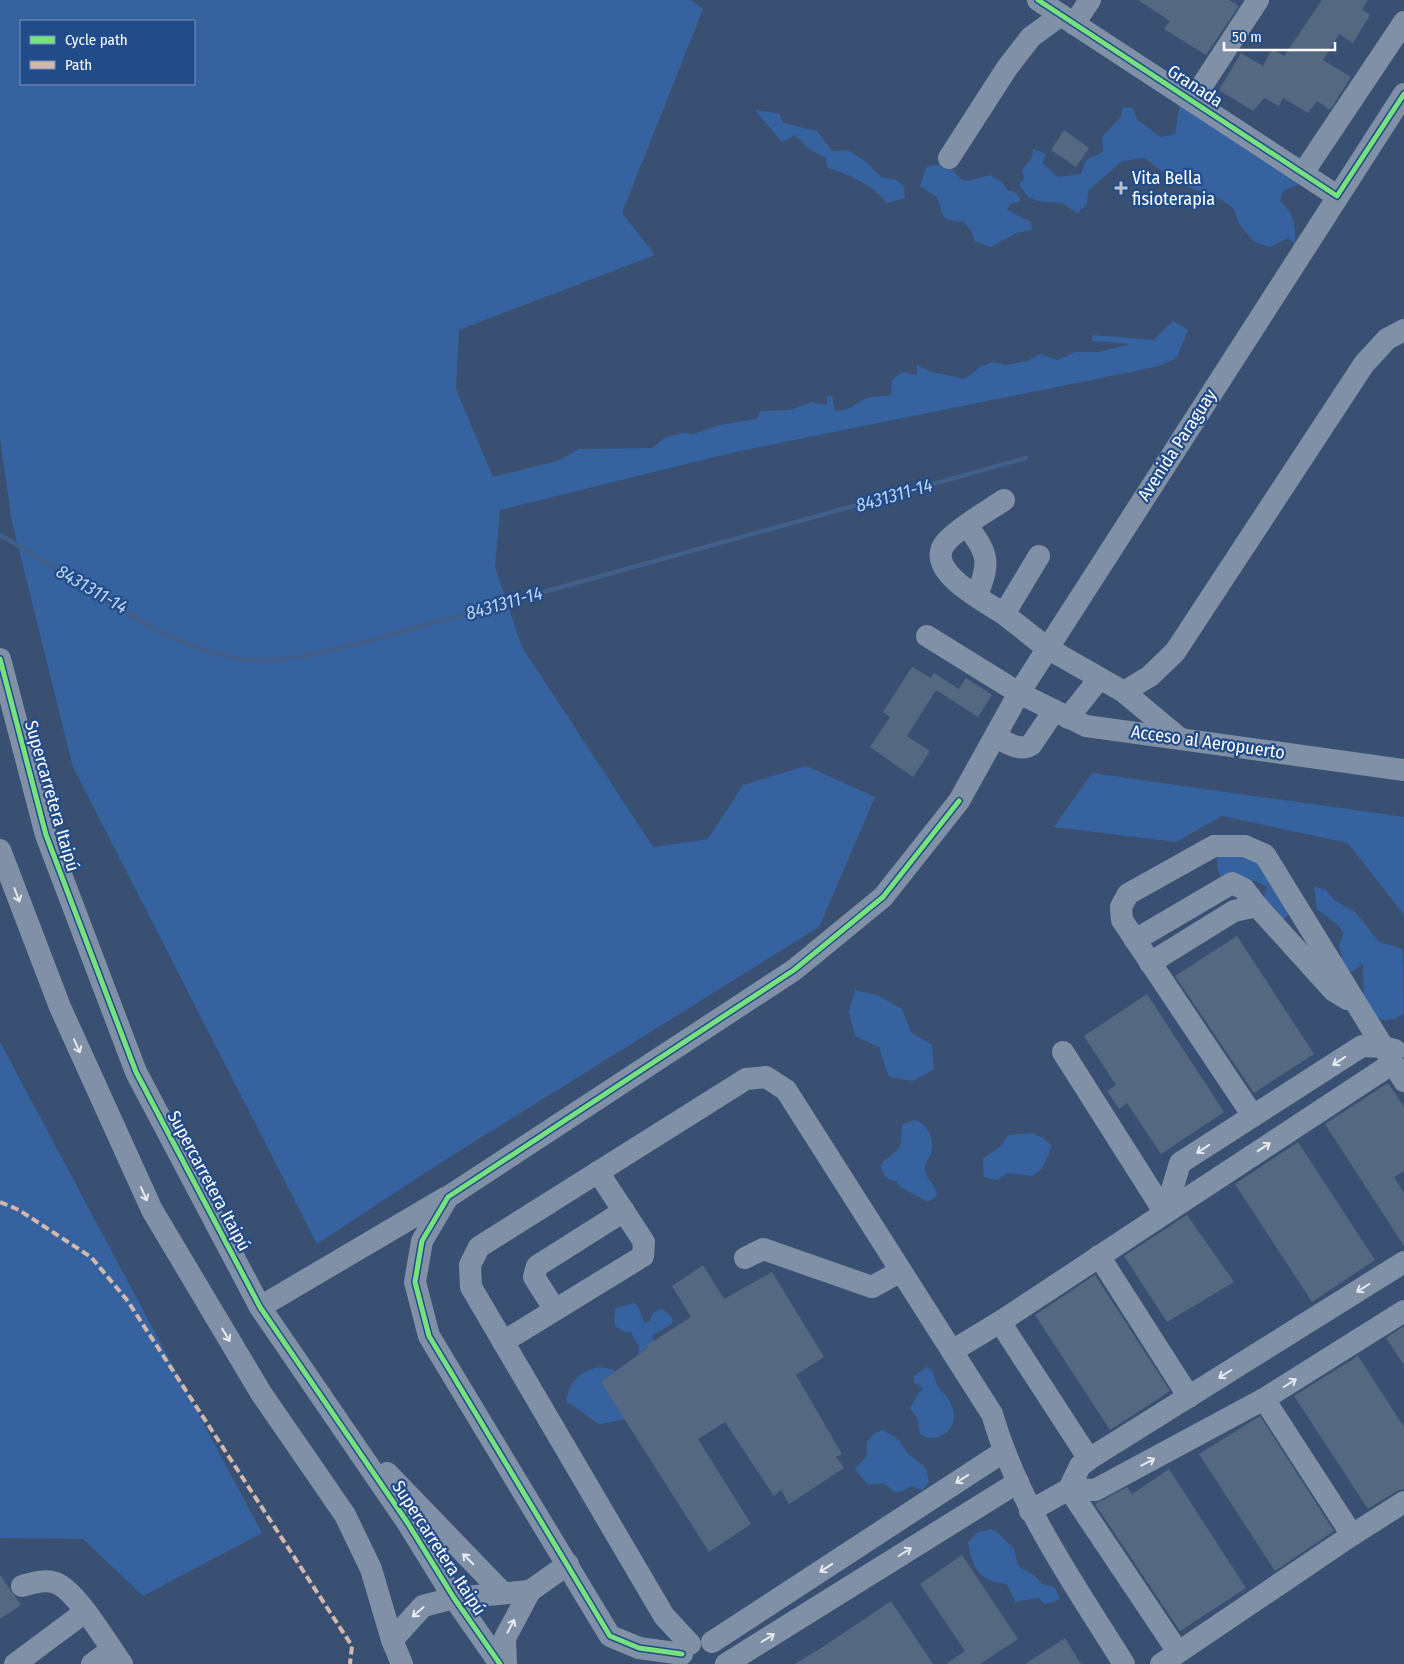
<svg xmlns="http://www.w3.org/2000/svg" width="1404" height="1664" font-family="'Fira Sans Condensed',sans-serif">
	<rect width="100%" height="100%" fill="#395072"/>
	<!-- green -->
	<g fill="#36639f" fill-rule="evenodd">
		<path d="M 0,0 L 691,0 L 703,9 L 622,213 L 655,255 L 459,330 L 456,389 L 493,477 L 557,461 L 579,449 L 652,448 L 666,437 L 683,433 L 693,434 L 720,425 L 757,419 L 760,411 L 790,410 L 812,402 L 827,405 L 827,396 L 832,396 L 835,411 C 852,411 854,403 867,398 C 876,395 883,398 891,395 L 892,380 L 902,372 L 917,375 L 917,365 L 932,372 L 965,379 L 980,367 L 993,362 L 1005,365 L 1028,361 L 1040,354 L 1057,360 L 1076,352 L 1098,352 L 1130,344 L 1092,341 L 1092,335 L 1154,340 L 1173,321 L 1188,330 L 1176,359 L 1155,367 L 735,452 L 500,510 L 495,567 L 522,647 L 653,847 L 708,839 L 743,785 L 806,766 L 875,797 L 819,927 L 437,1165 L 317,1244 L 73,767 L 12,522 L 0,438 ZM 21,21 L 194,21 L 194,84 L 21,84 Z"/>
		<path d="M 1180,103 L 1304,182 L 1283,191 L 1280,201 C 1294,213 1296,227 1295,244 L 1288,238 L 1270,247 L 1255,242 L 1249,236 L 1238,222 L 1234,209 L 1222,200 L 1174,181 L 1145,158 L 1122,161 L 1088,191 L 1087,204 L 1077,213 L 1063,203 L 1037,201 L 1028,197 L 1019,184 L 1024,179 L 1022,170 L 1032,158 L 1033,149 L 1046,154 L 1042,163 L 1058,177 L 1081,174 L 1086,160 L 1103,152 L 1102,137 L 1121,117 L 1123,107 L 1133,108 L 1137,120 L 1161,137 L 1175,134 Z"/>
		<path d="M 755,110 L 780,114 L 783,123 L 817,131 L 832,151 L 848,150 L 865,161 L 881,177 L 896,180 L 904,187 L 905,198 L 887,203 C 872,185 850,174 828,168 L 826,158 L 809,149 L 795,135 L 782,142 Z"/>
		<path d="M 946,163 L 962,180 L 969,181 L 990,175 L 1002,182 L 1008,191 L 1014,191 L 1020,198 L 1019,202 L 1011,203 L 1007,210 L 1031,222 L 1032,230 L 1016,233 L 991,247 L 975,241 L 971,231 L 964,222 C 939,220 945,217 937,197 L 920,186 L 926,167 Z"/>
		<polygon points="1092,773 1404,817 1404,915 1348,843 1222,816 1176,842 1054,827"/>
		<polygon points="1253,852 1294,909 1285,918 1274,921 1263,898 1267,887 1256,881 1223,882 1218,870 1217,858 1229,854"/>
		<polygon points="1314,886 1326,890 1334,900 1356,913 1379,942 1403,949 1404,1013 1395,1019 1383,1020 1372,1015 1364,1005 1363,964 1353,971 1341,974 1335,964 1342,956 1339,945 1344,933 1337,924 1317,909"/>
		<polygon points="855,990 879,996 902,1009 911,1032 932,1045 934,1069 913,1081 889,1077 879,1047 855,1036 849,1012"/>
		<polygon points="0,1042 262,1533 143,1596 83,1539 0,1538"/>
		<path d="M 915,1120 C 928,1124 935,1140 931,1153 C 929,1160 924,1163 925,1171 C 927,1182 936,1182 937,1196 L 928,1202 L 900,1187 L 897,1181 C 886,1180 883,1175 881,1165 C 886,1157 894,1155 899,1148 C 904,1140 899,1132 903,1124 Z"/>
		<polygon points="1032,1133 1043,1138 1052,1146 1042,1169 1032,1176 1008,1173 997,1180 984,1177 983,1159 1002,1145 1008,1135"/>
		<path d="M 633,1303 L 638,1306 L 644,1323 L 650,1321 C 652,1313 654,1311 662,1309 L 672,1317 L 673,1323 L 653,1335 L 653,1347 L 638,1359 L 639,1346 L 630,1331 L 628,1333 L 616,1327 L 614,1321 L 615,1309 Z"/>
		<path d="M 600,1367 L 612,1369 L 623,1376 L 632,1410 L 623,1420 L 599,1424 L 566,1401 C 570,1381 580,1371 600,1367 Z"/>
		<path d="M 927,1367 L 932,1371 C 934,1375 935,1382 938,1386 C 943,1394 950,1398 953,1409 C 959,1429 938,1446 920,1434 L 918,1420 L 910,1408 L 920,1391 L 923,1390 L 920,1385 L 914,1383 L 914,1376 Z"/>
		<polygon points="883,1430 899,1440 907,1453 926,1468 929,1482 923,1490 911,1486 903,1491 894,1492 884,1483 868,1485 855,1469 867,1456 867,1442 874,1434"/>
		<path d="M 991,1529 L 997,1532 L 1014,1549 L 1018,1566 L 1034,1575 L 1042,1584 L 1054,1587 L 1060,1598 L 1055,1602 L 1044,1604 L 1039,1598 L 1015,1602 L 1007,1584 C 978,1581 973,1568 968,1542 L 978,1532 Z"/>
	</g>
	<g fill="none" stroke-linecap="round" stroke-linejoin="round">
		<!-- stream -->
		<path stroke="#415f8a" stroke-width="4.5" d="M 0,535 C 72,575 172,657 254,660 C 296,661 338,648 378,638 L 1026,458"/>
	</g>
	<!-- building -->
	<g fill="#556882">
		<polygon points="1138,0 1229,0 1239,6 1206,55 1164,29 1170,21"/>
		<polygon points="1322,0 1368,0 1362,9 1370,15 1353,43 1339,34 1323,60 1351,77 1330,110 1317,101 1308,113 1283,98 1279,106 1264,98 1253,111 1219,90 1241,53 1263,66 1272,49 1284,56"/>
		<polygon points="1064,130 1089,148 1076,167 1051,150"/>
		<polygon points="912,667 931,678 934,673 959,689 966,678 992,695 978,717 936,690 907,736 930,751 913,777 870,747 890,717 883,712"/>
		<polygon points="1237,936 1314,1054 1254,1093 1175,976"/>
		<polygon points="1147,994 1224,1112 1161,1154 1127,1103 1119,1109 1107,1091 1116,1085 1084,1036"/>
		<polygon points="1388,1083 1404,1107 1404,1171 1394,1177 1404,1193 1404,1246 1325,1124"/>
		<polygon points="1298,1142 1375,1260 1312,1302 1235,1184"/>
		<polygon points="1187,1215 1234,1282 1167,1322 1124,1256"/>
		<polygon points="703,1265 724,1299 772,1272 824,1357 796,1375 842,1454 836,1457 844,1468 789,1504 781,1490 774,1496 725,1422 698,1439 751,1524 709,1552 601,1382 649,1347 647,1345 691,1317 672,1286"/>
		<polygon points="1095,1275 1170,1391 1110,1430 1035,1315"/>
		<polygon points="1404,1326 1404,1365 1386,1338"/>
		<polygon points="1358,1356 1404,1427 1404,1489 1397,1491 1368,1509 1294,1396"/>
		<polygon points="1260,1416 1334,1531 1275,1571 1199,1454"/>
		<polygon points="1169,1469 1246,1588 1180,1631 1095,1504 1127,1487 1132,1494"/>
		<polygon points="962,1555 1018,1639 980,1664 946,1664 965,1651 920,1584"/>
		<polygon points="0,1575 21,1605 0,1619"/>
		<polygon points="891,1601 933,1664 795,1664 821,1648"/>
		<polygon points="1065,1638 1081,1664 1025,1664"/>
	</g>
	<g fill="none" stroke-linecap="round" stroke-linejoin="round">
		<!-- minor -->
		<g stroke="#8091a7" stroke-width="22">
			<polyline points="1038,0 1337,196"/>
			<polyline points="1074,24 1090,0"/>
			<polyline points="1192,101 1258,0"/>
			<polyline points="949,158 1007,68 1031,37 1061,15"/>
			<polyline points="1303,173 1404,22"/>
			<path d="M 967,526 C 989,554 990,563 977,595"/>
			<polyline points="1039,556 1004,614 1047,648 1124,692 1179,738"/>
			<path d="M 1004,614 C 986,602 920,569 947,541 C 961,526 986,512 1004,500"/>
			<polyline points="927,636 1019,693 1086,726 1404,770"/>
			<polyline points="0,659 46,835 136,1072 260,1307 407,1522 454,1598 500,1664"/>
			<polyline points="1124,692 1150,676 1175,652 1364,364 1387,339 1404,330"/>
			<polyline points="1068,718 1099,679"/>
			<path d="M 995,737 C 1006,742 1019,752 1031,745 L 1054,711"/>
			<polyline points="0,850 60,1007 152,1210 261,1393 345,1515 371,1569 392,1640 402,1664"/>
			<polyline points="1135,940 1232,883 1244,889 1257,906"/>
			<polyline points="1150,963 1234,911 1257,906 1334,991 1347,999"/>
			<polyline points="1063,1052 1165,1213 1000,1322 1089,1459"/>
			<polyline points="1393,1063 1165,1213 1180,1163 1362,1046 1384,1047 1395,1050"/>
			<polyline points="1253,1116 1122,920 1121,907 1128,894 1214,846 1245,846 1265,855 1404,1081"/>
			<polyline points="1099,1256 1189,1397"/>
			<polyline points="745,1258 763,1249 872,1287 901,1271"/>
			<polyline points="1404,1262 1089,1459 1080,1466 1069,1489 1095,1490 1264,1399 1404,1311"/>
			<polyline points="260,1307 445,1198"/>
			<polyline points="555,1310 534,1277 537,1266 624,1211"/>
			<polyline points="503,1342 643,1256 644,1242 598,1172"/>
			<polyline points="952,1351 1000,1322"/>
			<polyline points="1264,1399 1352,1535"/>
			<polyline points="387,1473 503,1593"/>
			<polyline points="1030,1511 1069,1489 1178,1652"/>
			<path d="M 22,1586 C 33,1583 45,1579 56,1583 C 77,1591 108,1645 122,1664"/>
			<polyline points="392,1640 423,1606 454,1598 530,1591"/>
			<polyline points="712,1642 1003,1452"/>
			<path d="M 690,1644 L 664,1616 L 471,1287 L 470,1265 L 479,1247 L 746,1079 L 766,1077 L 786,1090 L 992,1414 C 1019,1506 1074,1584 1124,1664"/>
			<polyline points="682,1654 639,1648 610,1636 429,1336 415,1282 422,1241 448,1197 794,970 883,897 959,801 1019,693 1404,94"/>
			<polyline points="15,1664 85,1612"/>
			<polyline points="92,1664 111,1650"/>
			<polyline points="506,1664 505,1638 530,1591 568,1564"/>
			<polyline points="726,1664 1018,1482"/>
			<polyline points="1161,1664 1352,1535 1404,1502"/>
		</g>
		<!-- quiet -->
		<polyline stroke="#d1b7ad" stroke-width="4" stroke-dasharray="8 4" stroke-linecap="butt" points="0,1202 19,1210 91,1257 127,1300 352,1646 350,1664"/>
		<defs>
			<g id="cycleway">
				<polyline points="1038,0 1337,196 1404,94"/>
				<polyline points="0,659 46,835 136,1072 260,1307 407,1522 454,1598 500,1664"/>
				<polyline points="682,1654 639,1648 610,1636 429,1336 415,1282 422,1241 448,1197 794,970 883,897 959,801"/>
			</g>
		</defs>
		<!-- cycleway casing -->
		<use href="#cycleway" stroke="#224c89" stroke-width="8"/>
		<!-- cycleway -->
		<use href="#cycleway" stroke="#77e17e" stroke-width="5"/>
	</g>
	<!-- one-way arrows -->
	<defs><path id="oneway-shaft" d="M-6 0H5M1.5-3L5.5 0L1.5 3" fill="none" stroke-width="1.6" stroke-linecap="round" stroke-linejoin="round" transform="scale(1.25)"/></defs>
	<g stroke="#e6e9ed">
		<use href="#oneway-shaft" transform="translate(17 895) rotate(69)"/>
		<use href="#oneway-shaft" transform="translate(77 1046) rotate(66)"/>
		<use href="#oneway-shaft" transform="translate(1339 1061) rotate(147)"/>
		<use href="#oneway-shaft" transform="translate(1264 1147) rotate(-33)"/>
		<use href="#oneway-shaft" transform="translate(1203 1149) rotate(147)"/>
		<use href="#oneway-shaft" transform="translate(144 1194) rotate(66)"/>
		<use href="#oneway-shaft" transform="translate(1363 1288) rotate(148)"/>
		<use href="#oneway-shaft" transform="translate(226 1335) rotate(59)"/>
		<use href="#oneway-shaft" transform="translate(1225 1374) rotate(148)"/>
		<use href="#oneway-shaft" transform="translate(1290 1383) rotate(-32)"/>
		<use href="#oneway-shaft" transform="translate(1148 1462) rotate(-28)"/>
		<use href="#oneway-shaft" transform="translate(962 1479) rotate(147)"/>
		<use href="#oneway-shaft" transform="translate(905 1552) rotate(-32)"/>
		<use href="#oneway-shaft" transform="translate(468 1559) rotate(-135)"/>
		<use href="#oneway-shaft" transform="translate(826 1568) rotate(147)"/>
		<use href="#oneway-shaft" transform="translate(418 1612) rotate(139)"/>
		<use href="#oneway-shaft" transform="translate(511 1626) rotate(-62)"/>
		<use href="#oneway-shaft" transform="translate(768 1638) rotate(-32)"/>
	</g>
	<!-- markers -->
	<path fill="#bac2ce" stroke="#224c89" stroke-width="2" d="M1118.5 180.5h5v5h5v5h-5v5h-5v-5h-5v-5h5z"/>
	<g text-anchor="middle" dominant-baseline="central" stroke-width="4.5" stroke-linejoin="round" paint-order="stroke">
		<!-- street labels -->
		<g font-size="18" fill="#fff" stroke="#224c89">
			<text transform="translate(1195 86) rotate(33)">Granada</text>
			<text transform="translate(1177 445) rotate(-57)">Avenida Paraguay</text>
			<text transform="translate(1208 742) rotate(8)">Acceso al Aeropuerto</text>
			<text transform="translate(52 796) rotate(74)">Supercarretera Itaipú</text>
			<text transform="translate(209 1181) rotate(62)">Supercarretera Itaipú</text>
			<text transform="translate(439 1548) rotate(57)">Supercarretera Itaipú</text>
		</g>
		<!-- poi labels -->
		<g font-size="18" fill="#fff" stroke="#224c89" text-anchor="start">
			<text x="1132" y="178">Vita Bella<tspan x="1132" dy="21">fisioterapia</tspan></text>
		</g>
		<!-- water labels -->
		<g font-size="19" font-style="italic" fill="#bad2f1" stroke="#224c89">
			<text transform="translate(894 495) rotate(-16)">8431311-14</text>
			<text transform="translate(92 589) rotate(30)">8431311-14</text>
			<text transform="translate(504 603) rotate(-16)">8431311-14</text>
		</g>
	</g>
	<!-- legend -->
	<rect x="20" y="20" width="175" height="65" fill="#224c89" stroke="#7a94b8"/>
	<rect x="30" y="36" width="25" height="8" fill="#77e17e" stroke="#7a94b8"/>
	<text x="65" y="45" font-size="15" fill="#ffffff">Cycle path</text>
	<rect x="30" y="61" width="25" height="8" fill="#d1b7ad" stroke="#7a94b8"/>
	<text x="65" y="70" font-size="15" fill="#ffffff">Path</text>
	<!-- scale -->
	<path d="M1224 42v8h111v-8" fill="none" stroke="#ffffff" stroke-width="2.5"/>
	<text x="1232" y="42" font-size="15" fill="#ffffff" stroke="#224c89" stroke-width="4" paint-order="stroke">50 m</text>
</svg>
